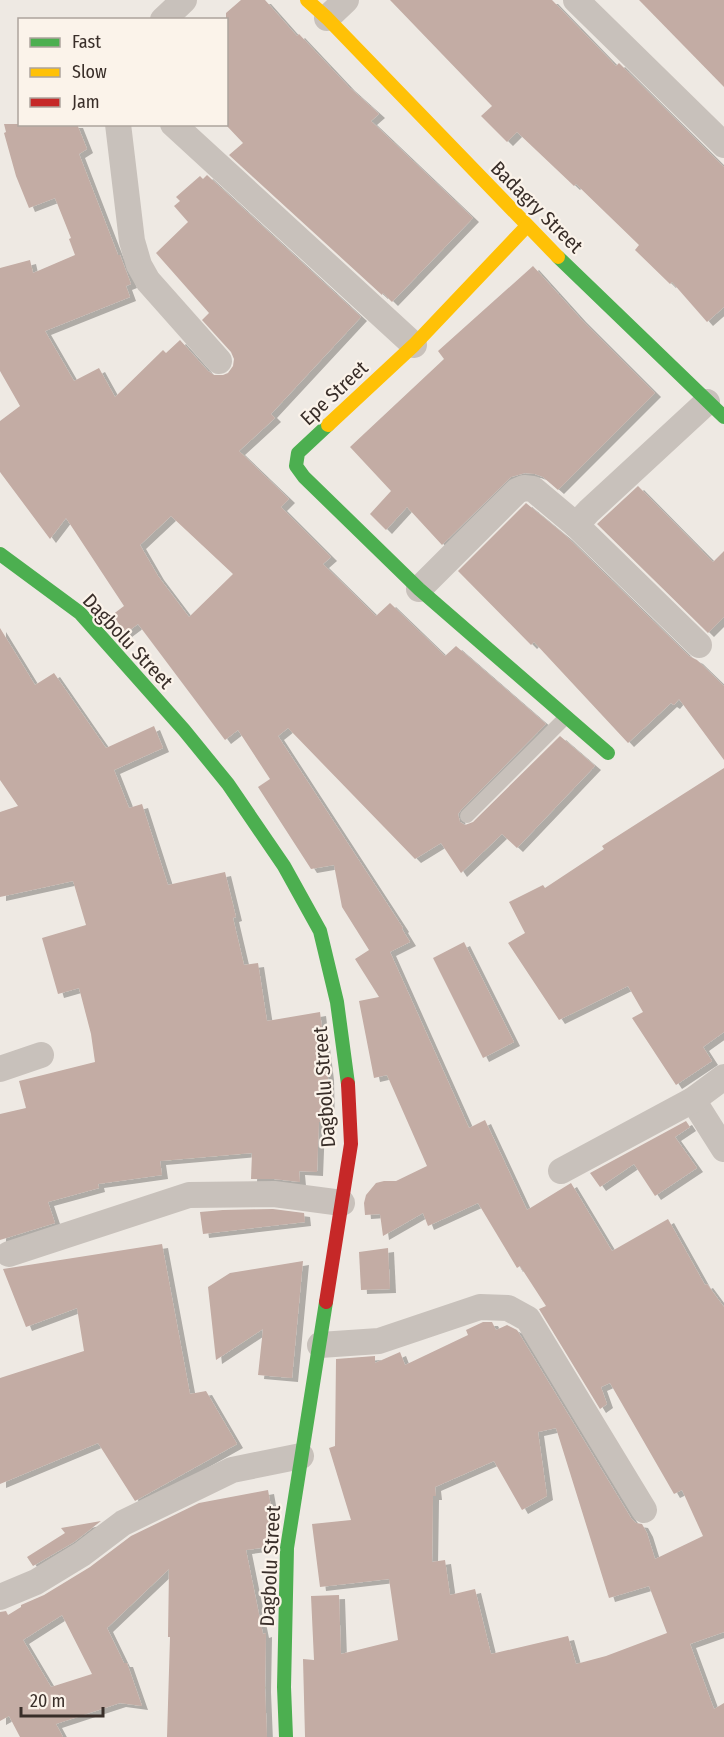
<svg xmlns="http://www.w3.org/2000/svg" width="724" height="1737" font-family="'Fira Sans Condensed',sans-serif">
	<defs>
		<filter id="shadow"><feDropShadow dx="6" dy="4" stdDeviation="0" flood-color="#0004"/></filter>
	</defs>
	<rect width="100%" height="100%" fill="#eee9e3"/>
	<!-- building -->
	<g fill="#c3aca4" fill-rule="evenodd" filter="url(#shadow)">
		<polygon points="241,0 265,0 297,36 299,34 349,87 379,114 371,121 473,218 392,302 383,293 382,295 229,155 243,143 226,125 226,13"/>
		<polygon points="390,0 552,0 616,66 619,63 724,167 724,307 707,322 672,282 670,284 635,250 639,245 576,184 574,186 517,132 507,142 481,116 492,106"/>
		<polygon points="639,0 724,0 724,87"/>
		<path d="M 4,124 L 77,124 L 87,149 L 79,154 L 118,255 L 120,255 L 131,284 L 126,286 L 130,297 L 45,331 L 74,381 L 99,368 L 115,397 L 163,350 L 166,353 L 180,340 L 208,371 L 214,375 L 223,375 L 228,373 L 233,366 L 234,359 L 231,352 L 202,320 L 209,313 L 156,253 L 188,222 L 174,206 L 180,201 L 176,197 L 200,176 L 203,179 L 207,175 L 361,317 L 271,414 L 275,418 L 239,451 L 289,499 L 281,507 L 331,557 L 323,564 L 376,616 L 390,603 L 445,656 L 456,646 L 546,724 L 461,810 L 458,814 L 460,822 L 465,825 L 473,822 L 560,736 L 595,766 L 517,848 L 502,834 L 461,873 L 441,843 L 415,859 L 288,728 L 278,736 L 403,928 L 402,929 L 410,942 L 390,952 L 469,1128 L 485,1120 L 527,1210 L 571,1183 L 612,1251 L 668,1219 L 705,1285 L 707,1284 L 724,1307 L 724,1632 L 690,1644 L 714,1709 L 724,1703 L 724,1737 L 305,1737 L 303,1659 L 314,1660 L 311,1596 L 339,1595 L 341,1654 L 398,1640 L 389,1579 L 320,1587 L 312,1524 L 351,1520 L 329,1448 L 335,1446 L 336,1359 L 375,1356 L 375,1363 L 400,1352 L 405,1365 L 468,1335 L 466,1330 L 483,1322 L 492,1322 L 496,1330 L 507,1325 L 517,1330 L 631,1518 L 636,1523 L 642,1524 L 647,1533 L 655,1559 L 703,1536 L 682,1490 L 674,1494 L 610,1383 L 601,1387 L 607,1404 L 600,1409 L 539,1309 L 546,1306 L 520,1266 L 517,1268 L 478,1203 L 428,1226 L 423,1213 L 383,1236 L 380,1214 L 365,1215 L 364,1203 L 366,1195 L 376,1183 L 384,1181 L 396,1181 L 427,1166 L 387,1075 L 374,1078 L 359,1001 L 379,997 L 355,959 L 369,950 L 342,907 L 334,865 L 311,869 L 258,787 L 270,779 L 238,730 L 225,740 L 138,624 L 126,633 L 112,615 L 124,606 L 66,518 L 50,539 L 0,472 L 0,421 L 20,406 L 0,371 L 0,268 L 30,260 L 33,273 L 75,255 L 69,239 L 71,238 L 55,198 L 29,208 L 16,176 L 4,133 L 6,132 ZM 171,516 L 233,574 L 189,617 L 158,576 L 140,545 ZM 556,1428 L 609,1598 L 649,1586 L 667,1633 L 606,1656 L 576,1664 L 568,1636 L 491,1654 L 475,1589 L 450,1595 L 445,1560 L 432,1562 L 433,1496 L 436,1496 L 435,1487 L 494,1461 L 522,1510 L 547,1496 L 538,1432 Z"/>
		<polygon points="533,266 580,318 655,393 558,490 543,477 535,474 525,473 511,477 442,545 407,507 386,530 370,514 391,491 350,447 444,359 438,351"/>
		<polygon points="638,486 713,562 724,551 724,617 708,633 597,524"/>
		<polygon points="526,503 566,536 689,656 697,660 724,686 724,760 679,699 674,705 671,703 628,743 534,642 531,645 458,571"/>
		<polygon points="0,628 35,685 54,673 106,748 154,726 163,748 114,770 129,808 142,804 168,885 225,872 236,917 233,918 244,965 258,963 267,1021 320,1012 328,1076 329,1122 319,1122 317,1172 299,1171 300,1182 274,1179 251,1179 252,1153 160,1161 162,1175 98,1184 99,1188 48,1202 55,1223 0,1240 0,1114 26,1108 19,1081 95,1062 91,1034 79,988 58,994 42,938 86,925 73,881 0,897 0,812 18,806 0,780"/>
		<polygon points="724,768 724,1032 703,1047 712,1061 676,1085 632,1018 643,1012 628,986 559,1020 508,943 525,933 509,902 543,885 545,888 604,849 602,846"/>
		<polygon points="464,942 514,1042 483,1058 433,958"/>
		<polygon points="686,1121 690,1127 675,1137 697,1168 655,1196 634,1164 600,1187 590,1173"/>
		<polygon points="273,1209 304,1213 305,1222 203,1234 200,1212 223,1210"/>
		<polygon points="162,1244 190,1394 206,1391 237,1444 135,1501 98,1443 0,1484 0,1378 84,1351 77,1308 26,1327 3,1269"/>
		<polygon points="388,1248 390,1289 361,1290 359,1252"/>
		<polygon points="303,1261 292,1378 258,1375 263,1329 216,1360 208,1287 230,1273"/>
		<path d="M 268,1490 L 273,1518 L 268,1547 L 246,1550 L 263,1634 L 266,1633 L 265,1688 L 267,1737 L 167,1737 L 170,1637 L 168,1637 L 169,1569 L 107,1628 L 124,1663 L 127,1663 L 142,1706 L 120,1703 L 56,1724 L 63,1737 L 20,1737 L 9,1716 L 0,1721 L 0,1612 L 6,1611 L 8,1615 L 21,1607 L 21,1605 L 44,1595 L 90,1567 L 131,1536 L 199,1503 ZM 62,1615 L 92,1674 L 51,1687 L 23,1640 Z"/>
		<polygon points="101,1521 74,1542 33,1566 27,1557 65,1533 61,1528"/>
	</g>
	<g fill="none" stroke-linecap="round" stroke-linejoin="round">
		<!-- lane -->
		<polyline stroke="#c8c1bb" stroke-width="14" points="467,816 566,717"/>
		<!-- street -->
		<g stroke="#c8c1bb" stroke-width="26">
			<polyline points="576,0 724,145"/>
			<polyline points="327,18 346,0"/>
			<polyline points="163,20 184,0"/>
			<polyline points="118,124 132,241 139,265 148,281 219,361"/>
			<polyline points="173,124 414,345"/>
			<polyline points="576,525 699,645"/>
			<polyline points="419,589 517,491 524,488 533,489 576,525 589,511 707,402"/>
			<polyline points="0,1069 41,1055"/>
			<polyline points="693,1100 724,1149"/>
			<polyline points="561,1171 693,1100 724,1077"/>
			<polyline points="9,1254 189,1195 274,1194 342,1203"/>
			<polyline points="320,1345 379,1341 480,1307 508,1308 528,1319 644,1510"/>
			<polyline points="0,1597 36,1582 82,1554 123,1523 232,1470 301,1456"/>
		</g>
		<!-- fast -->
		<g stroke="#4caf50" stroke-width="14">
			<polyline points="558,257 724,417"/>
			<polyline points="328,425 298,453 296,466 304,477 419,589 608,753"/>
			<polyline points="0,554 80,613 184,730 228,784 284,866 320,931 337,1002 348,1084"/>
			<polyline points="286,1737 284,1687 287,1548 326,1302"/>
		</g>
		<!-- slow -->
		<g stroke="#ffc107" stroke-width="14">
			<polyline points="307,0 327,18 558,257"/>
			<polyline points="328,425 414,345 527,226"/>
		</g>
		<!-- jam -->
		<polyline stroke="#c62828" stroke-width="14" points="326,1302 351,1144 348,1084"/>
	</g>
	<g text-anchor="middle" dominant-baseline="central" stroke-width="4.5" stroke-linejoin="round" paint-order="stroke">
		<!-- street labels -->
		<g font-size="20" fill="#392e29" stroke="#fbf3ea">
			<text transform="translate(537 207) rotate(45)">Badagry Street</text>
			<text transform="translate(334 393) rotate(-43)">Epe Street</text>
			<text transform="translate(128 641) rotate(47)">Dagbolu Street</text>
			<text transform="translate(324 1087) rotate(-94)">Dagbolu Street</text>
			<text transform="translate(270 1566) rotate(-87)">Dagbolu Street</text>
		</g>
	</g>
	<!-- legend -->
	<rect x="18" y="18" width="210" height="108" fill="#fbf3ea" stroke="#ada49d" stroke-width="1.5"/>
	<rect x="30" y="38" width="30" height="9" fill="#4caf50" stroke="#ada49d" stroke-width="1.5"/>
	<text x="72" y="48" font-size="18" fill="#392e29">Fast</text>
	<rect x="30" y="68" width="30" height="9" fill="#ffc107" stroke="#ada49d" stroke-width="1.5"/>
	<text x="72" y="78" font-size="18" fill="#392e29">Slow</text>
	<rect x="30" y="98" width="30" height="9" fill="#c62828" stroke="#ada49d" stroke-width="1.5"/>
	<text x="72" y="108" font-size="18" fill="#392e29">Jam</text>
	<!-- scale -->
	<path d="M21 1707v9h82v-9" fill="none" stroke="#392e29" stroke-width="3"/>
	<text x="30" y="1707" font-size="18" fill="#392e29" stroke="#fbf3ea" stroke-width="4.5" paint-order="stroke">20 m</text>
</svg>
